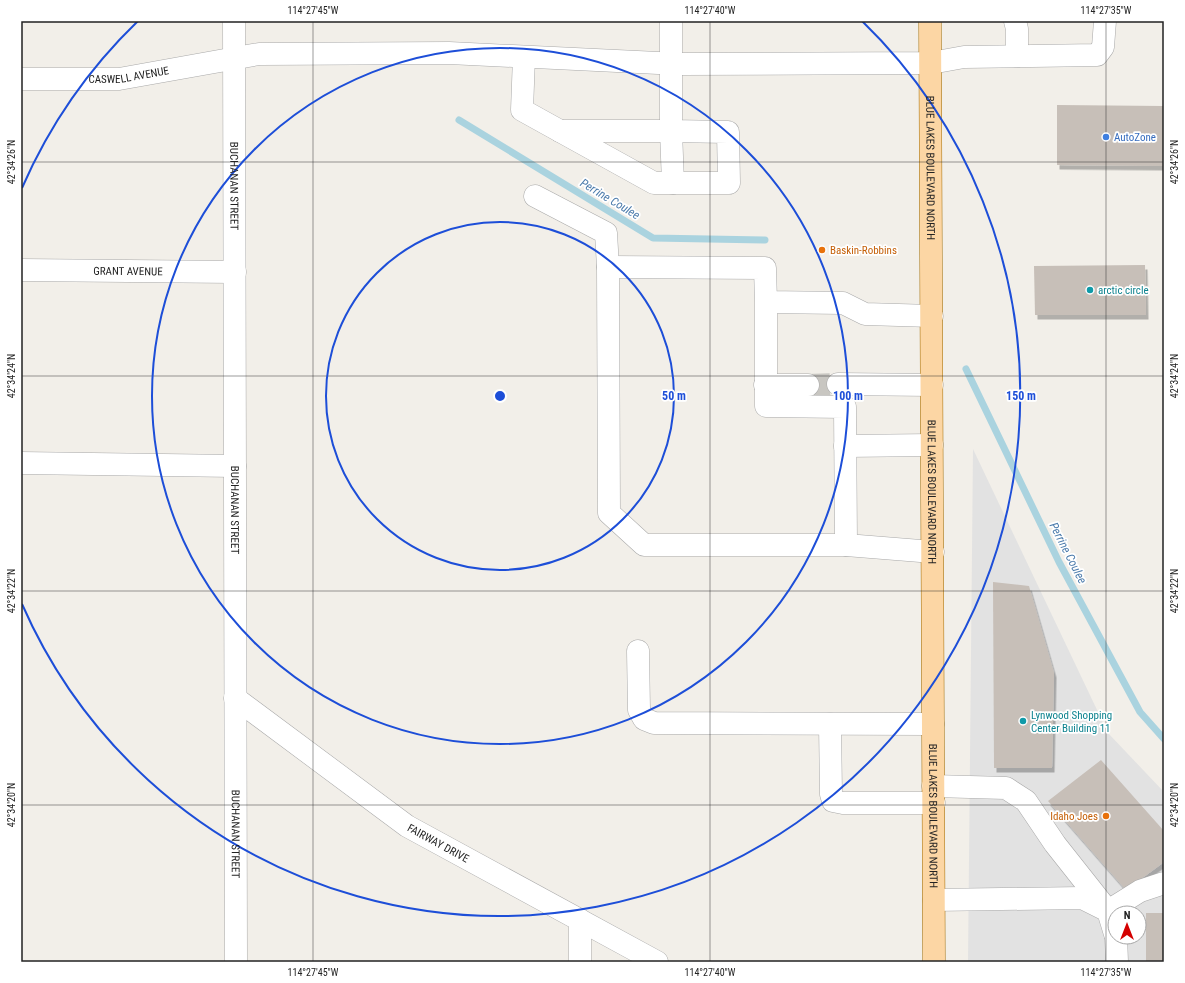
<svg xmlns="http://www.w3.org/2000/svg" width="1185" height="983" font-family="'Roboto Condensed',sans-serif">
	<defs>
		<filter id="shadow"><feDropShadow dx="2.5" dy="4.5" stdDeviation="0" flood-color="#0004"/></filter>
	</defs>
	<rect width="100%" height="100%" fill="#f2efe9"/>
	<!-- parking -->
	<path fill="#e2e2e2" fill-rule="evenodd" d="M 973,449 L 1108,733 L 1164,792 L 1164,962 L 968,962 ZM 1115,913 L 1139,913 L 1139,937 L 1115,937 Z"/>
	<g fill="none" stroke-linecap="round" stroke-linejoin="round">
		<!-- stream -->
		<g stroke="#aad3df" stroke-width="7">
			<polyline points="459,120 653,238 765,240"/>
			<polyline points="966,369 1059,562 1140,712 1164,739"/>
		</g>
	</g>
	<!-- building -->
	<g fill="#c7bfb8" filter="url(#shadow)">
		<polygon points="1057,105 1164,106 1164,166 1057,165"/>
		<polygon points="1145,265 1146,315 1035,315 1034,266"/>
		<polygon points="993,582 1029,586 1054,673 1052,768 994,768"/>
		<polygon points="1101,760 1164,831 1164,862 1126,890 1048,801"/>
		<rect x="1146" y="913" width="18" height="49"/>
	</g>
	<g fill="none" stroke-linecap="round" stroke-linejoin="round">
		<!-- minor-tunnel -->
		<polyline stroke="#c8c6c1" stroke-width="22" stroke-dasharray="22 11" stroke-linecap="butt" points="808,385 838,384"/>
		<defs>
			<g id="minor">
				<path id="s1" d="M 234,21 L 236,962"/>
				<polyline points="1015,21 1017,29 1017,56"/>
				<polyline points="524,57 522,110 654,183 729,183 728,132 671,131 671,21"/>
				<path id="s2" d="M 21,79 L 119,79 L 259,54 L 449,53 L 679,64 L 931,63 L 964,57 L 1097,55 L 1103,47 L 1105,21"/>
				<polyline points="560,131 671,131 673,183"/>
				<polyline points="535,196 606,233 608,267"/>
				<path id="s3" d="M 21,270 L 235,272"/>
				<polyline points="766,302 765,268 608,267 609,513 644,545 846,545 845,407 766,406 766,302 843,303 865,314 932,316"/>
				<polyline points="838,384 932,385"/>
				<polyline points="765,385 808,385"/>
				<polyline points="845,446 932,445"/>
				<polyline points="21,463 235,466"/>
				<polyline points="846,545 933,552"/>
				<polyline points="638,651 639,710 644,719 654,723 933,724"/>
				<path id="s4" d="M 235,698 L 407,826 L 657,962"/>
				<polyline points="830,724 831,794 833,801 843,803 934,803"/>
				<polyline points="933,786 1006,788 1026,801 1055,844 1108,911 1140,891 1164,883"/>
				<polyline points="934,900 1082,898 1108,911 1115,934"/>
				<polyline points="580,920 580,962"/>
				<polyline points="1116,937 1117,962"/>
			</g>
			<g id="major">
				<path id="s5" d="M 930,21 L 934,962"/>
			</g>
		</defs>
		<!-- minor casing -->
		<use href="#minor" stroke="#a9a9a9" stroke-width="23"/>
		<!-- major casing -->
		<use href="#major" stroke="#a06b00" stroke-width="23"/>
		<!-- minor -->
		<use href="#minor" stroke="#fff" stroke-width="22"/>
		<!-- major -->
		<use href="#major" stroke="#fcd6a4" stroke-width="22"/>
	</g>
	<!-- ticks -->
	<path fill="none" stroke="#222" stroke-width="1" stroke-opacity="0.45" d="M 313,21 L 313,962M 710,21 L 710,962M 1106,21 L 1106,962M 21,162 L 1164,162M 21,376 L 1164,376M 21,591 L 1164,591M 21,805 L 1164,805"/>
	<!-- distance rings -->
	<g fill="none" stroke="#1d4ed8" stroke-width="2">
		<circle cx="500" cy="396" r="174"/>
		<circle cx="500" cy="396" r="348"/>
		<path d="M22 188A521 521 0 0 1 138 21M862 21A521 521 0 1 1 22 604"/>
	</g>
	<!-- markers -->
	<circle fill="#3f7fe0" stroke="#fff" stroke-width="1.5" cx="1106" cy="137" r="4"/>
	<g fill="#e8710a" stroke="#fff" stroke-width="1.5">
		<circle cx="822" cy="250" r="4"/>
		<circle cx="1106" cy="816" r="4"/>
	</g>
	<g fill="#0f9aa8" stroke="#fff" stroke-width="1.5">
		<circle cx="1090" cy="290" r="4"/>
		<circle cx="1023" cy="721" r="4"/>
	</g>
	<g text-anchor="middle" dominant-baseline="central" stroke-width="3.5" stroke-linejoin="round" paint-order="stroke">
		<!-- street labels -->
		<g font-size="11" fill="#222" stroke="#fff">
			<text stroke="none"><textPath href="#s2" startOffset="108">CASWELL AVENUE</textPath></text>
			<text stroke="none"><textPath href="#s5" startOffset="147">BLUE LAKES BOULEVARD NORTH</textPath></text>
			<text stroke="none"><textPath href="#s1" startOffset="165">BUCHANAN STREET</textPath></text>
			<text stroke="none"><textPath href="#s3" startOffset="107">GRANT AVENUE</textPath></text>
			<text stroke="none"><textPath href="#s5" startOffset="471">BLUE LAKES BOULEVARD NORTH</textPath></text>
			<text stroke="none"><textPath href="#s1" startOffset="489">BUCHANAN STREET</textPath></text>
			<text stroke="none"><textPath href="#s5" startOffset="795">BLUE LAKES BOULEVARD NORTH</textPath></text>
			<text stroke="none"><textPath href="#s1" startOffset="813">BUCHANAN STREET</textPath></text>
			<text stroke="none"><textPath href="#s4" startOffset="250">FAIRWAY DRIVE</textPath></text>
		</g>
		<!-- shop labels -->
		<g font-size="11" fill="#366cbe" stroke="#fff" text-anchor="start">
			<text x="1114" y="137">AutoZone</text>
		</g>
		<!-- food labels -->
		<g font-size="11" fill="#c56008" stroke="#fff" text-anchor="start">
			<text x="830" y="250">Baskin-Robbins</text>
			<text x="1098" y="816" text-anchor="end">Idaho Joes</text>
		</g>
		<!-- culture labels -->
		<g font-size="11" fill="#0d838f" stroke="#fff" text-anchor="start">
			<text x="1098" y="290">arctic circle</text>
			<text x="1031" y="715">Lynwood Shopping<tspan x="1031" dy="13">Center Building 11</tspan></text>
		</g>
		<!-- water labels -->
		<g font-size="12" font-style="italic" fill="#4a7aab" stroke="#fff">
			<text transform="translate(610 199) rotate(31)">Perrine Coulee</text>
			<text transform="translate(1068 553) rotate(63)">Perrine Coulee</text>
		</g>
	</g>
	<circle cx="500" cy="396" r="6" fill="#1d4ed8" stroke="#fff" stroke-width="2"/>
	<g font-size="12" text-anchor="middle" font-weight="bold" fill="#1d4ed8" stroke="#fff" stroke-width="3.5" stroke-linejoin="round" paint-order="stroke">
		<text x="674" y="400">50 m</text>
		<text x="848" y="400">100 m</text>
		<text x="1021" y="400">150 m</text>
	</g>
	<!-- border -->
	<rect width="1185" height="983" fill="none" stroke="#ffffff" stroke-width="44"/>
	<!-- north arrow -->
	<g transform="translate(1127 925)"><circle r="19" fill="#ffffff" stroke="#a7a7a7"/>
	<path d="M0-3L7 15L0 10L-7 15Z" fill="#d40000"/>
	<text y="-6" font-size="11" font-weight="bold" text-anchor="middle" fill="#222222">N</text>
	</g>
	<rect x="22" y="22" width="1141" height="939" fill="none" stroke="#222" stroke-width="1.5"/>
	<g font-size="10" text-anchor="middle" fill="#222">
		<text x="313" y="14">114°27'45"W</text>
		<text x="710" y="14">114°27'40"W</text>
		<text x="1106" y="14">114°27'35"W</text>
		<text transform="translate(11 162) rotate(-90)" y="4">42°34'26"N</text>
		<text transform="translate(1174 162) rotate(-90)" y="4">42°34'26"N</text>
		<text transform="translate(11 376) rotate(-90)" y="4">42°34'24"N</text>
		<text transform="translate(1174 376) rotate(-90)" y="4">42°34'24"N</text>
		<text transform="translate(11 591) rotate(-90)" y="4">42°34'22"N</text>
		<text transform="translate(1174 591) rotate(-90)" y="4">42°34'22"N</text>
		<text transform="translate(11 805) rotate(-90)" y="4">42°34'20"N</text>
		<text transform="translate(1174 805) rotate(-90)" y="4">42°34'20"N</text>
		<text x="313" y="976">114°27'45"W</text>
		<text x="710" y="976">114°27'40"W</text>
		<text x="1106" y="976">114°27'35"W</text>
	</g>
</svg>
